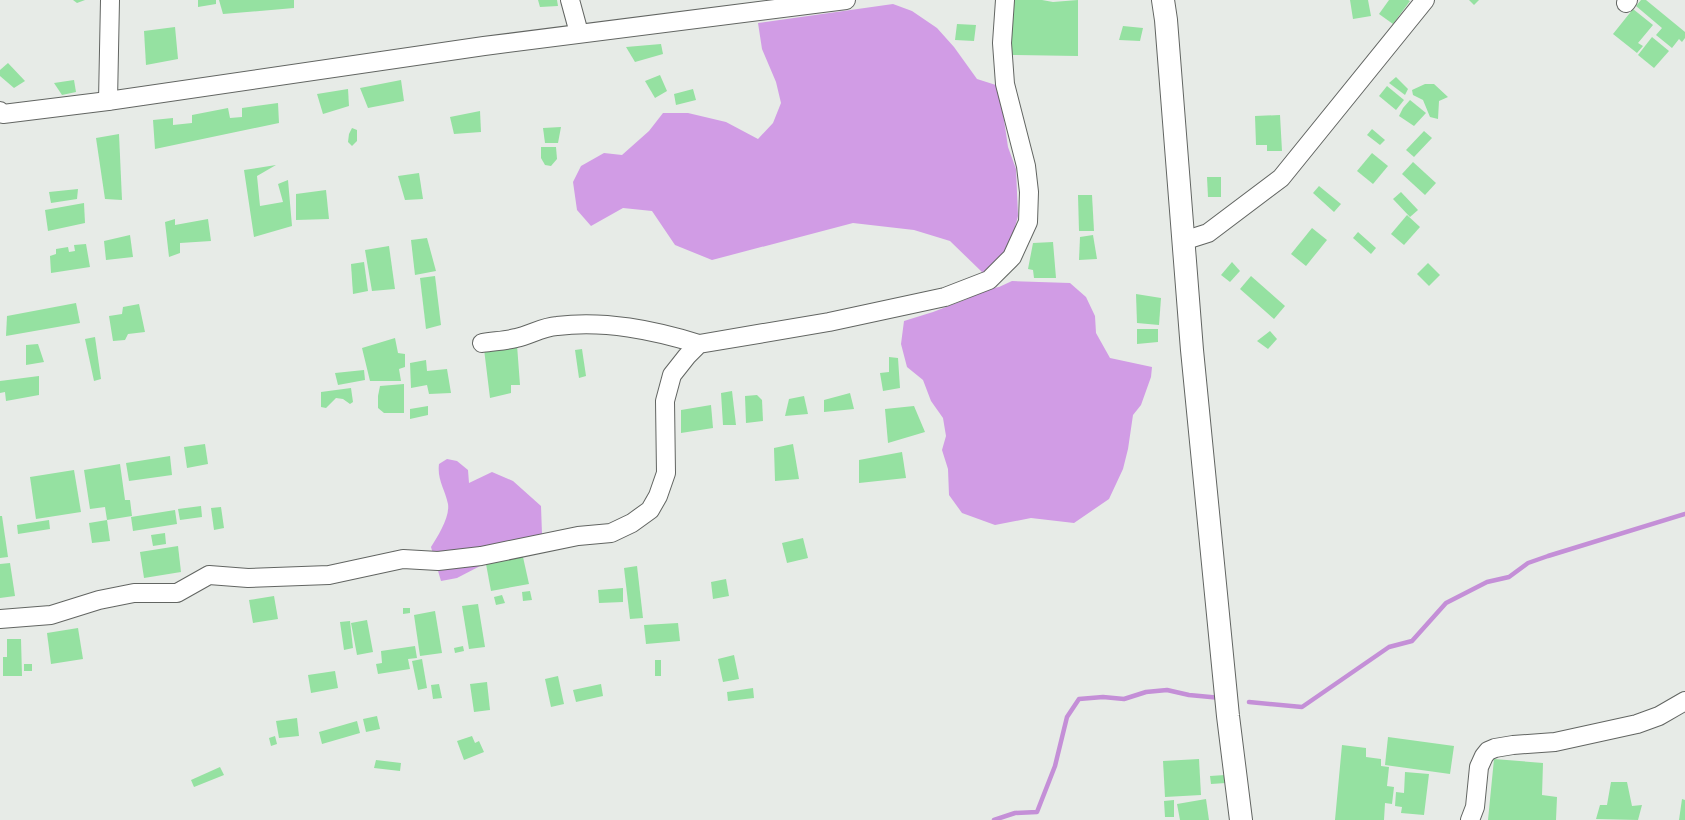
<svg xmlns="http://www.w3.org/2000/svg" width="1685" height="820" font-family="'Fira Sans Condensed',sans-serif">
	<rect width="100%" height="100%" fill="#e7ebe7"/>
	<!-- forest -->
	<g fill="#d19ce5">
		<polygon points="893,4 912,11 937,28 954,47 977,79 999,86 1008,147 1016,169 1018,216 1010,246 983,273 950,241 914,230 853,223 712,260 675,245 652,211 623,208 591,226 577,210 573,182 581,166 604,153 622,155 649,131 663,113 688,113 726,122 758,139 773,123 781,103 776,82 762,49 758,23"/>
		<polygon points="1012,281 1070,283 1086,297 1095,316 1096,333 1110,358 1152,367 1151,377 1141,405 1133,415 1128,449 1123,469 1109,499 1074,523 1031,518 995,525 962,513 949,495 948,469 942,450 946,436 943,418 931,401 923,380 907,367 901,344 904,321 933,312 967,299 984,290 999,287"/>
		<path d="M 447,459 L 457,461 L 468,470 L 469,483 L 492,472 L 513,481 L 541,506 L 542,534 L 457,578 L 441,581 L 431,547 C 438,536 450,517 448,504 C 445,489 437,480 439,464 Z"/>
	</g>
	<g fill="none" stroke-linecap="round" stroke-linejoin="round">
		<!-- stream -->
		<g stroke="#c48fd7" stroke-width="4.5">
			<polyline points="1249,702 1302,707 1389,647 1412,641 1446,603 1487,582 1509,577 1528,563 1548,556 1685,514"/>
			<polyline points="994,820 1015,813 1037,812 1055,766 1067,717 1079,699 1103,697 1124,699 1146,692 1167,690 1189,695 1221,698"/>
		</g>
	</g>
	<!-- building -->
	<g fill="#95e1a1">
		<polygon points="73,0 85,0 77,3"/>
		<polygon points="198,0 216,0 216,4 198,7"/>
		<polygon points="219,0 294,0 294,8 223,14"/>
		<polygon points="538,0 557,0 558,6 540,7"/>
		<polygon points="1011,0 1042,0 1053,2 1078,0 1078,56 1011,55"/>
		<polygon points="1350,0 1368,0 1371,16 1353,19"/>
		<polygon points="1389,0 1408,0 1410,1 1393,24 1379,14"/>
		<polygon points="1469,0 1479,0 1474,5"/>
		<polygon points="1641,0 1646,0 1685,32 1685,38 1682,42 1679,39 1672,48 1656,35 1662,28 1636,6"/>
		<polygon points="1633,9 1653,25 1638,43 1643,46 1637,53 1613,34"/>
		<polygon points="957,24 976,25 974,41 955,40"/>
		<polygon points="1123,26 1143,28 1140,41 1119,40"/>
		<polygon points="175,27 178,59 146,65 144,31"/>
		<polygon points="1652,37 1669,51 1654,68 1638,55"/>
		<polygon points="661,44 663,54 635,62 626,47"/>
		<polygon points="8,63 25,81 14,88 0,76 0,70"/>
		<polygon points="660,75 667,91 655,98 645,81"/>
		<polygon points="1396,77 1408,89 1405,95 1389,83"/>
		<polygon points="74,80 76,92 62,95 54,83"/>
		<polygon points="401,80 404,101 368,108 360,88"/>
		<polygon points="1425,84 1434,84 1448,97 1439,101 1438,119 1430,117 1423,100 1413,95 1412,90"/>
		<polygon points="1387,86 1404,100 1396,110 1379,96"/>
		<polygon points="348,89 349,106 323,114 317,94"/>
		<polygon points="693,89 696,100 676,105 674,94"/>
		<polygon points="1410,100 1426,113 1414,126 1399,116 1403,108"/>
		<polygon points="278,103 279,123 155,149 153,120 173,118 173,125 192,123 192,115 228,108 230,118 242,117 242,108"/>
		<polygon points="480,111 481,132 454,134 450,117"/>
		<polygon points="1280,115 1282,151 1267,151 1267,145 1256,145 1255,116"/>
		<polygon points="561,127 558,143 545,143 543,128"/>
		<polygon points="352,128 357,130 357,141 352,146 348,142 349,134"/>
		<polygon points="1372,129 1385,140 1380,145 1367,135"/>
		<polygon points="1424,131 1432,138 1414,157 1406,150"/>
		<polygon points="119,134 122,200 105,199 96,138"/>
		<polygon points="541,147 556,147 557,159 551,166 545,165 541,158"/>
		<polygon points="1372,153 1388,166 1373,184 1357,171"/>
		<polygon points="1413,162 1436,183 1425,195 1402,174"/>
		<polygon points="276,165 257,176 260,206 283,202 278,184 288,180 292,226 254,237 244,170"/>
		<polygon points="419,173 423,199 405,200 398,176"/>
		<polygon points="1207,177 1221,177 1221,197 1208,197"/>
		<polygon points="1319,186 1341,204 1334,212 1313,193"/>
		<polygon points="78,189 77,199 51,203 49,192"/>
		<polygon points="326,190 329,219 296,220 296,194"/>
		<polygon points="1401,192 1418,210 1410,217 1393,199"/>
		<polygon points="1078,195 1092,195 1094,231 1079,231"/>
		<polygon points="84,203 85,223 48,231 45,210"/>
		<polygon points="1407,215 1420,227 1404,245 1391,234"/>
		<polygon points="175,219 175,225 208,219 211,241 180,243 180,253 169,257 165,222"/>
		<polygon points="1312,228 1327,240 1306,266 1291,254"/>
		<polygon points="1358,232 1376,248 1371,254 1353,238"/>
		<polygon points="130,235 133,257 106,260 104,241"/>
		<polygon points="1093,235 1097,259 1079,260 1080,237"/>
		<polygon points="427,238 436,271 415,275 411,240"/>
		<polygon points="1053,242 1056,278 1034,278 1033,270 1028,269 1033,243"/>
		<polygon points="86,244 90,267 51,273 50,256 56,254 56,249 68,247 69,252 75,251 74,245"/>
		<polygon points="389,246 395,289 372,291 365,250"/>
		<polygon points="364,262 368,291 353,294 351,264"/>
		<polygon points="1232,262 1240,271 1230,282 1221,275"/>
		<polygon points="1428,263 1440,275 1429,286 1417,274"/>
		<polygon points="435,276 441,325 426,329 420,278"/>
		<polygon points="1251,276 1285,306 1274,319 1240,289"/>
		<polygon points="1136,294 1161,298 1159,325 1137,323"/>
		<polygon points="76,303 80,323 6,336 7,316"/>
		<polygon points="139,304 145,332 128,334 125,340 113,341 109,316 122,314 123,307"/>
		<polygon points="1137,329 1158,329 1158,342 1137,344"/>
		<polygon points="1270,331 1277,339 1268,349 1257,341"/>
		<polygon points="95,337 101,379 94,381 85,339"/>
		<polygon points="395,338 398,353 405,354 405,367 399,369 401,381 370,381 362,348"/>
		<polygon points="38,344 44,362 26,365 26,345"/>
		<polygon points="517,345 520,385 511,385 511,393 490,398 484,349"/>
		<polygon points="582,349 586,376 579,378 575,350"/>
		<polygon points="889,357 898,358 900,388 883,391 880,373 889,372"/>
		<polygon points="426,360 427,371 447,369 451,393 429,394 427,385 411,388 410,363"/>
		<polygon points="364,370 365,380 338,385 335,373"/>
		<polygon points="39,376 39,395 6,401 5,392 0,393 0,381"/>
		<polygon points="404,384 404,413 384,413 378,408 378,396 380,386"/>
		<polygon points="351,388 353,402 350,404 343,399 336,398 326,408 321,407 321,392"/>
		<polygon points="732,391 736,425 723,425 721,393"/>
		<polygon points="850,393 854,409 824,412 824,400"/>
		<polygon points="757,395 762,400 763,421 746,423 745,396"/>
		<polygon points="804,396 808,414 785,416 789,399"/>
		<polygon points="711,405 713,428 681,433 681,410"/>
		<polygon points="428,406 428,415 410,419 410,409"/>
		<polygon points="914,406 925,432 888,443 885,409"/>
		<polygon points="205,444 208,464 187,468 184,447"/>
		<polygon points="793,444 799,479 775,481 774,448"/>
		<polygon points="902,452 906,478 859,483 859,460"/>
		<polygon points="170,456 172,475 129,481 126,463"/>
		<polygon points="120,464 125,500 130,500 132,516 107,520 105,507 90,509 84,470"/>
		<polygon points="74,470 81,512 36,519 30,477"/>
		<polygon points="201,506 202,517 180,520 178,509"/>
		<polygon points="221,507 224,528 214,530 211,508"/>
		<polygon points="175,510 177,524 133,531 131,517"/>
		<polygon points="0,516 2,516 8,557 0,558"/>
		<polygon points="49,520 50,529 18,534 17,525"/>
		<polygon points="107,520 110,541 92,543 89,523"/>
		<polygon points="165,533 166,544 153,546 151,535"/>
		<polygon points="803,538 808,558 787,563 782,543"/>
		<polygon points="178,546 181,572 144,578 140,552"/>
		<polygon points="523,557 529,584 491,591 486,564"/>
		<polygon points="10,563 15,596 0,598 0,564"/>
		<polygon points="637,566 643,618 630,619 624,568"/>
		<polygon points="726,579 729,596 713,599 711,582"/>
		<polygon points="623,588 623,602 599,603 598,590"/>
		<polygon points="530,591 532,600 523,601 522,592"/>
		<polygon points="502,595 505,603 496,605 494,597"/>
		<polygon points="274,596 278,619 253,623 249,600"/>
		<polygon points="478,604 485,647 469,649 462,606"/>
		<polygon points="403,608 410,608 410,613 403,614"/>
		<polygon points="435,611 442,653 420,656 414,615"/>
		<polygon points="367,620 373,652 357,655 351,623"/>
		<polygon points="350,621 353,648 344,650 340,622"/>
		<polygon points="678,623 680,641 646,644 644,625"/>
		<polygon points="78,628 83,659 51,664 47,633"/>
		<polygon points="7,639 21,639 22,676 3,676 3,657 7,657"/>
		<polygon points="415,646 417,658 408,659 410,669 378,674 376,664 382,663 381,651"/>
		<polygon points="463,646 464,651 455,653 454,648"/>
		<polygon points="734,655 739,679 723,682 718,659"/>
		<polygon points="422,659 427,688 418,690 412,661"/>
		<rect x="655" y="660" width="6" height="16"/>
		<rect x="24" y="664" width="8" height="7"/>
		<polygon points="335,671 338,688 311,693 308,675"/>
		<polygon points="558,676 564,704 551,707 545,679"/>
		<polygon points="487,682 490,710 474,712 470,684"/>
		<polygon points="439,684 442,698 433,699 431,685"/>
		<polygon points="601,684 603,696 576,702 573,690"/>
		<polygon points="753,688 754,698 728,701 727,692"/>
		<polygon points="377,716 380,729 366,732 363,719"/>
		<polygon points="297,718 299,736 279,738 276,721"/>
		<polygon points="357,721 360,733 322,744 319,732"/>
		<polygon points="275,736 277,744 271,746 269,738"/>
		<polygon points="472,736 475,743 479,741 484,752 464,760 457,741"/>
		<polygon points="1388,737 1454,746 1450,774 1385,765"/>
		<polygon points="1342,745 1366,748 1366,757 1381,759 1381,766 1389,767 1387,786 1394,787 1392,804 1385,803 1384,820 1335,820"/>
		<polygon points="1199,759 1201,795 1165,797 1163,761"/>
		<polygon points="1494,759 1543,763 1542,795 1557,797 1556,820 1488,820"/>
		<polygon points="376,760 401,763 400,771 374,768"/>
		<polygon points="220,767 224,775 194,787 191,780"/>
		<polygon points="1405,772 1429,774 1424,815 1401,813 1402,807 1395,806 1396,792 1404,793"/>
		<polygon points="1225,775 1226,783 1211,784 1210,776"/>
		<polygon points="1611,782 1627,782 1632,806 1642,805 1638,820 1596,819 1600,805 1607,805"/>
		<polygon points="1206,799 1209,820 1180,820 1177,804"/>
		<polygon points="1682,799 1685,800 1685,820 1679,820"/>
		<polygon points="1174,800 1174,817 1165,817 1164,801"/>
	</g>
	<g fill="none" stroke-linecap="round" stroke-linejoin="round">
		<defs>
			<g id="minor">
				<polyline points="570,0 579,33"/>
				<polyline points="1626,3 1628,0"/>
				<polyline points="108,101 110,0"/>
				<polyline points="0,111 3,114 108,101 484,46 846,0"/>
				<polyline points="1183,241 1208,233 1281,178 1425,0"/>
				<path d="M 482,343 C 493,341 505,341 516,338 C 530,335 542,327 557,326 C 605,320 653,330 699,344"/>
				<polyline points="0,619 51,615 99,600 134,593 177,593 209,575 248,578 329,575 403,559 438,561 481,556 578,536 611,533 632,523 650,510 658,496 666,473 665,401 672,375 687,356 699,344 829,322 945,297 989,280 1012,257 1028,222 1029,192 1026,166 1005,84 1002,43 1005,0"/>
				<polyline points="1470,820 1475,807 1479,767 1484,756 1488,751 1495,748 1513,745 1555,742 1637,724 1659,716 1685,701"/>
			</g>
			<polyline id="major" points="1163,0 1166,20 1192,350 1228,716 1241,820"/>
		</defs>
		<!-- minor casing -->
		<use href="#minor" stroke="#626562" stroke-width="20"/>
		<!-- major casing -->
		<use href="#major" stroke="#626562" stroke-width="24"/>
		<!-- minor -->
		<use href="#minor" stroke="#fff" stroke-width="18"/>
		<!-- major -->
		<use href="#major" stroke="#fff" stroke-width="22"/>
	</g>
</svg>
